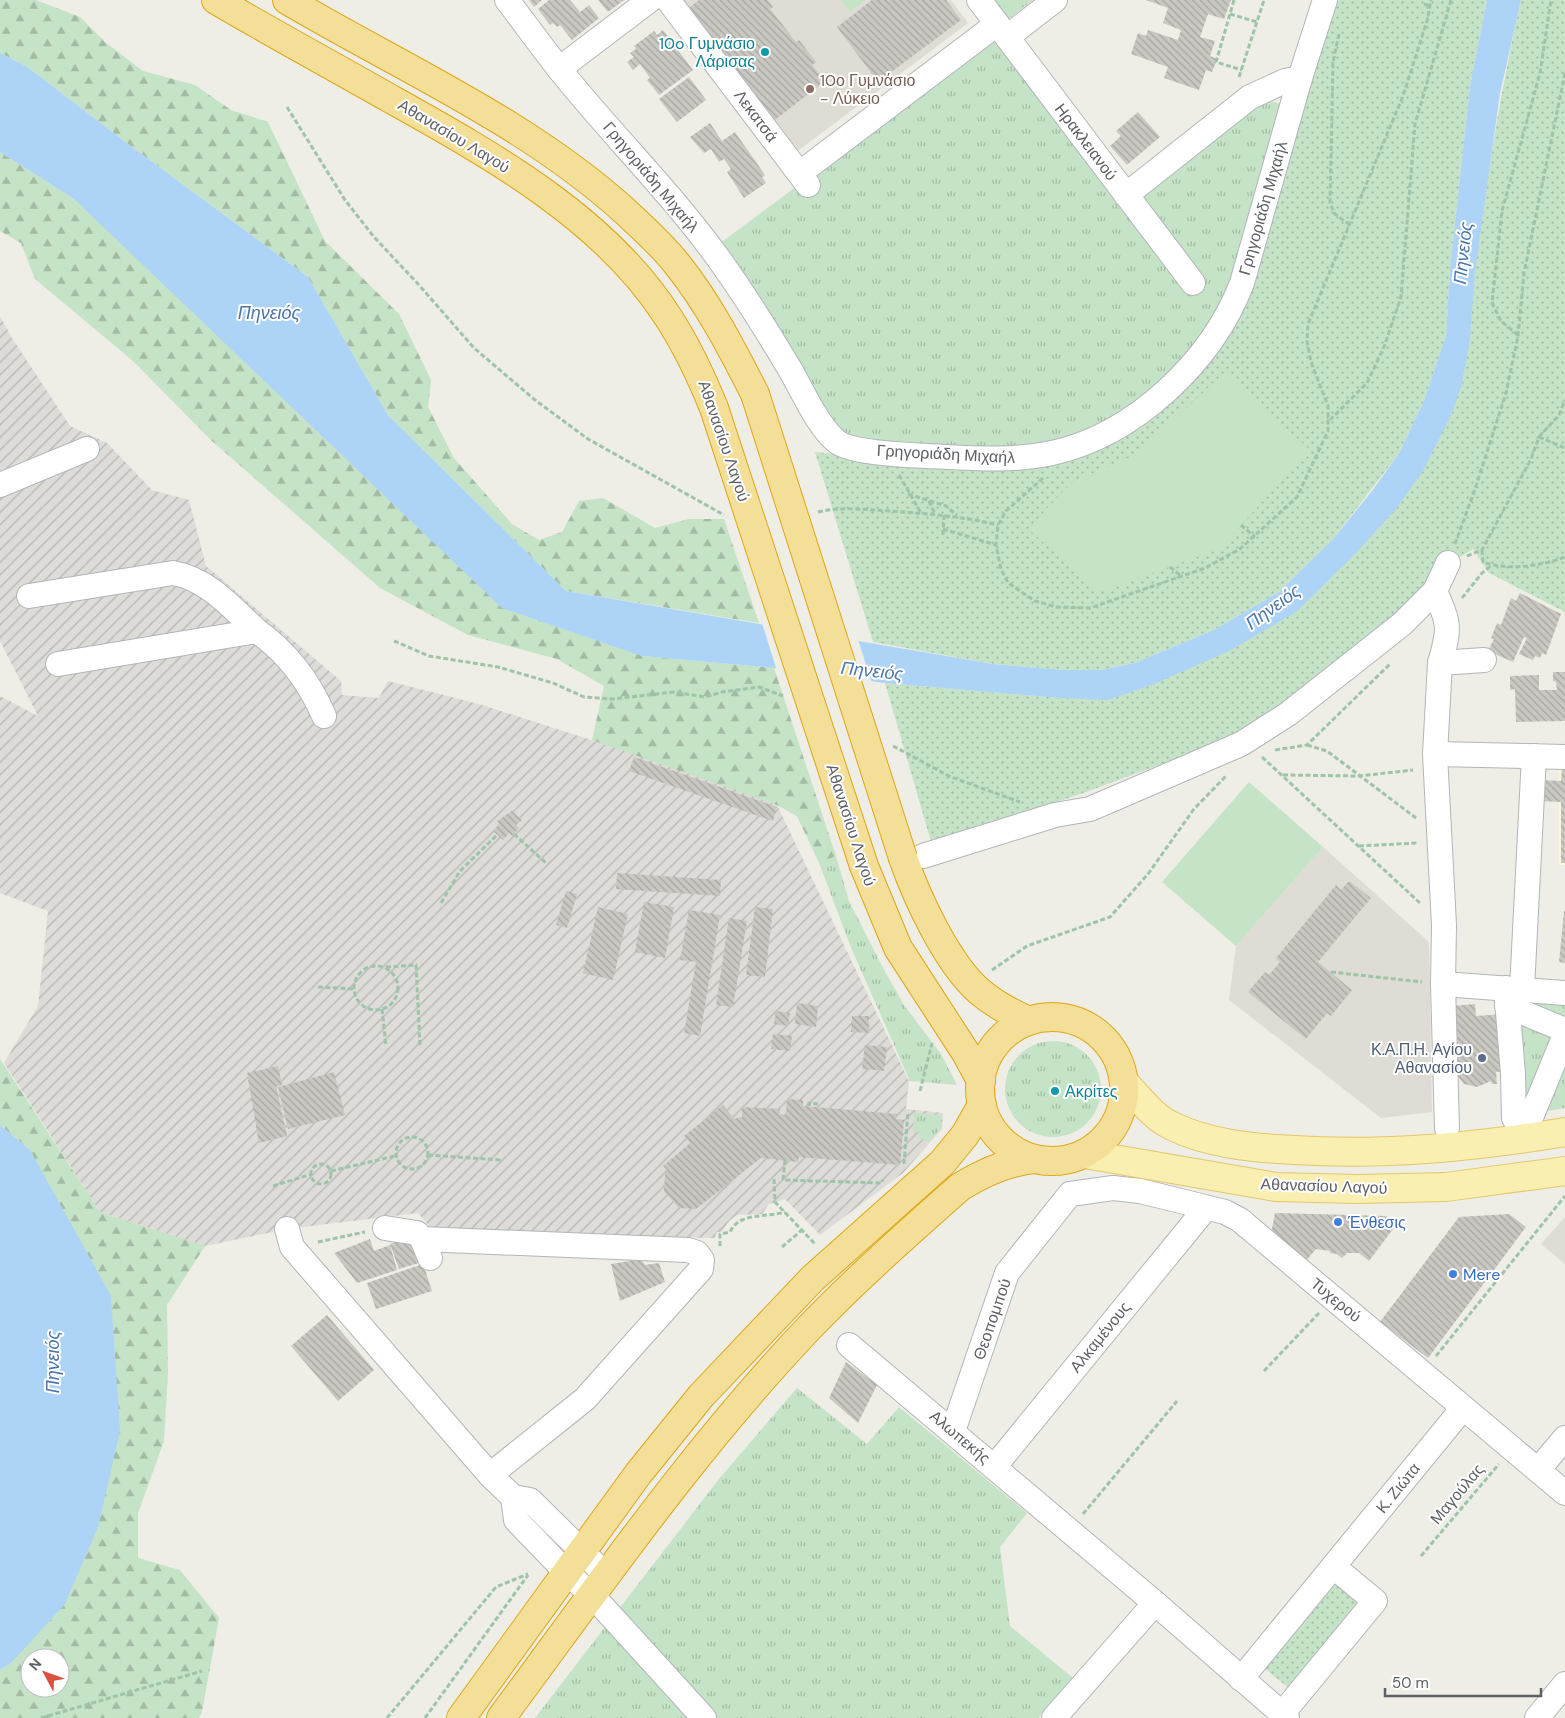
<svg xmlns="http://www.w3.org/2000/svg" width="1565" height="1718" font-family="'DM Sans',sans-serif">
	<defs>
		<pattern id="industrial-furrows" width="10" height="10" patternUnits="userSpaceOnUse" patternTransform="scale(1.25)"><rect width="10" height="10" fill="#dddcd8"/><path d="M-1 1l2-2M0 10L10 0M9 11l2-2" fill="none" stroke="#b6b6b3"/></pattern>
		<pattern id="grass-tufts" width="24" height="20" patternUnits="userSpaceOnUse" patternTransform="scale(1.25)"><rect width="24" height="20" fill="#c5e3c6"/><path d="M3 7l-1-3M5 7V3M7 7l1-3M15 17l-1-3M17 17v-4M19 17l1-3" fill="none" stroke="#a3bba4"/></pattern>
		<pattern id="forest-firs" width="22" height="20" patternUnits="userSpaceOnUse" patternTransform="scale(1.25)"><rect width="22" height="20" fill="#c5e3c6"/><path d="M5 1l3.5 6h-7zM16 11l3.5 6h-7z" fill="#a3bba4"/></pattern>
		<pattern id="park-dots" width="8" height="8" patternUnits="userSpaceOnUse" patternTransform="scale(1.25)"><rect width="8" height="8" fill="#c5e3c6"/><path d="M2 2h.1M6 6h.1" fill="none" stroke="#a3bba4" stroke-width="1.8" stroke-linecap="round"/></pattern>
		<pattern id="building-back-hatch" width="6" height="6" patternUnits="userSpaceOnUse" patternTransform="scale(1.25)"><rect width="6" height="6" fill="#cac8c2"/><path d="M-1 5l2 2M0 0l6 6M5-1l2 2" fill="none" stroke="#a7a6a1"/></pattern>
	</defs>
	<rect width="100%" height="100%" fill="#eeede6"/>
	<!-- commercial -->
	<rect fill="#fbf5de" x="1559" y="763" width="6" height="102"/>
	<!-- industrial -->
	<polygon fill="url(#industrial-furrows)" points="0,316 12,338 70,426 107,443 152,490 189,500 206,566 341,681 342,695 379,698 388,681 479,704 638,755 777,805 909,1081 906,1109 943,1113 942,1129 903,1173 820,1235 785,1199 769,1204 762,1214 737,1215 729,1221 722,1232 717,1232 715,1238 436,1234 418,1213 287,1229 205,1246 100,1212 4,1063 38,1006 48,911 0,893 0,696 38,716 0,641"/>
	<!-- education -->
	<g fill="#dedcd4">
		<polygon points="674,0 951,0 968,23 791,156"/>
		<polygon points="1323,847 1429,942 1432,1112 1381,1118 1229,1000 1236,946"/>
		<polygon points="1565,1217 1565,1264 1541,1244"/>
	</g>
	<!-- grass -->
	<g fill="url(#grass-tufts)">
		<polygon points="988,0 1033,0 1004,22"/>
		<polygon points="995,39 1122,211 1256,107 1269,101 1285,105 1240,265 1198,345 1146,396 1101,425 1062,442 1014,450 858,443 840,434 719,244"/>
		<polygon points="836,856 849,901 882,966 904,1005 941,1054 957,1085 910,1081 852,950 819,863"/>
		<polygon points="1509,998 1565,1000 1565,1108 1517,1116"/>
		<circle cx="1053" cy="1089" r="48"/>
		<polygon points="914,1113 941,1115 941,1128 928,1142 919,1138 919,1132 913,1131"/>
		<polygon points="797,1388 867,1444 899,1407 1027,1513 1000,1547 1010,1626 1073,1678 1038,1718 535,1718 719,1479"/>
	</g>
	<!-- forest -->
	<g fill="url(#forest-firs)" fill-rule="evenodd">
		<polygon points="0,0 36,0 80,17 105,42 143,71 195,85 231,110 268,122 325,241 399,314 431,380 428,407 454,458 512,524 539,540 562,532 579,501 603,498 655,528 689,519 724,519 759,623 566,591 388,415 308,277 128,144 26,66 0,53"/>
		<polygon points="0,152 74,199 642,656 774,668 836,856 819,863 797,816 777,805 592,740 604,686 557,659 468,635 380,588 212,441 133,361 35,279 21,243 0,231"/>
		<path d="M 0,1059 L 100,1212 L 205,1246 L 167,1305 L 168,1373 L 164,1441 L 138,1513 L 138,1558 L 180,1570 L 219,1618 L 202,1712 L 199,1718 L 0,1718 L 0,1670 L 11,1663 L 30,1150 L 0,1125 ZM 30,1658 L 60,1658 L 60,1688 L 30,1688 Z"/>
	</g>
	<!-- park -->
	<g fill="url(#park-dots)">
		<polygon points="1332,0 1487,0 1470,86 1450,269 1446,336 1424,401 1400,452 1334,538 1279,592 1216,629 1135,663 1101,670 1063,670 993,664 873,642 815,452 893,460 1075,455 1209,357"/>
		<path d="M 1521,0 L 1565,0 L 1565,612 L 1489,573 L 1473,549 L 1439,570 L 1401,609 L 1358,647 L 1278,710 L 1235,737 L 1086,792 L 932,845 L 885,683 L 1059,698 L 1296,612 L 1462,384 C 1469,346 1470,309 1475,271 C 1486,180 1501,89 1521,0 Z"/>
		<polygon points="1332,1581 1362,1606 1292,1691 1263,1667"/>
	</g>
	<!-- pitch -->
	<g fill="#c5e3c6">
		<polygon points="841,0 865,0 850,12"/>
		<polygon points="1224,373 1310,450 1219,549 1100,592 1028,529 1072,482 1135,455"/>
		<polygon points="1249,782 1323,847 1236,946 1162,882"/>
	</g>
	<!-- water -->
	<g fill="#add4f7">
		<polygon points="1487,0 1521,0 1500,93 1475,272 1470,339 1462,384 1452,413 1423,471 1396,509 1356,553 1296,612 1231,650 1154,684 1108,700 1059,698 885,683 774,668 642,656 502,608 74,199 0,152 0,53 26,66 128,144 308,277 388,415 566,591 993,664 1063,670 1101,670 1135,663 1216,629 1279,592 1334,538 1372,491 1400,452 1424,401 1446,336 1450,269 1470,86"/>
		<polygon points="0,1125 30,1150 111,1296 120,1431 98,1527 65,1604 11,1663 0,1670"/>
	</g>
	<!-- pier -->
	<polygon fill="#eeede6" points="761,620 857,636 872,684 777,671"/>
	<!-- building -->
	<g fill="url(#building-back-hatch)">
		<polygon points="529,0 542,0 534,7"/>
		<polygon points="549,0 570,0 580,12 589,5 599,18 572,40 560,25 557,27 553,23 550,25 538,9"/>
		<polygon points="598,0 624,0 608,12"/>
		<polygon points="699,0 768,0 773,7 770,9 782,24 796,42 799,40 816,62 812,65 825,81 775,120 689,8"/>
		<polygon points="872,0 946,0 961,20 878,82 837,27"/>
		<polygon points="1146,0 1231,0 1224,19 1208,14 1200,37 1215,41 1210,56 1217,59 1212,72 1206,70 1199,90 1164,78 1168,67 1131,54 1138,33 1146,36 1148,30 1178,40 1181,30 1163,23 1168,8"/>
		<polygon points="663,30 693,70 659,95 647,80 650,78 640,64 633,70 627,62 634,57 630,53 636,49 634,46 654,31 657,35"/>
		<polygon points="689,77 706,100 677,122 659,99"/>
		<polygon points="1138,112 1160,137 1127,165 1110,146 1121,136 1116,131"/>
		<polygon points="710,123 722,141 735,132 765,175 762,177 766,183 744,198 727,172 731,169 724,159 719,162 711,149 704,153 690,137"/>
		<polygon points="1520,593 1561,614 1546,655 1542,653 1540,658 1535,656 1533,660 1519,654 1527,638 1524,637 1513,662 1488,651 1494,639 1491,638 1497,623 1501,625 1511,598 1516,601"/>
		<polygon points="1553,672 1565,672 1565,721 1516,722 1515,689 1510,690 1510,676 1539,675 1539,690 1557,690 1556,682 1553,681"/>
		<polygon points="634,757 777,807 773,821 629,771"/>
		<polygon points="1562,764 1565,764 1565,863 1561,863 1561,802 1541,801 1542,780 1561,781"/>
		<polygon points="512,811 522,820 516,825 519,828 512,836 509,833 503,840 493,831 499,824 497,821"/>
		<polygon points="617,873 721,880 720,896 616,889"/>
		<polygon points="1349,881 1371,898 1318,962 1352,990 1331,1016 1327,1013 1306,1039 1248,992 1265,972 1269,975 1280,962 1276,958 1336,885 1341,890"/>
		<polygon points="566,891 577,894 567,928 556,925"/>
		<polygon points="644,902 674,907 665,958 635,952"/>
		<polygon points="598,907 628,914 613,980 583,973"/>
		<polygon points="755,907 773,909 765,977 746,975"/>
		<polygon points="689,910 720,915 700,1036 684,1033 696,962 680,960"/>
		<polygon points="1564,911 1565,911 1565,963 1559,962"/>
		<polygon points="729,918 747,921 733,1007 716,1005"/>
		<polygon points="797,1003 818,1006 816,1027 795,1024"/>
		<polygon points="1475,1004 1476,1016 1503,1014 1512,1071 1496,1072 1497,1084 1492,1084 1491,1081 1477,1087 1464,1084 1456,1074 1452,1006"/>
		<polygon points="776,1011 790,1013 788,1026 774,1024"/>
		<polygon points="852,1016 869,1016 869,1033 851,1032"/>
		<polygon points="773,1034 792,1036 790,1051 771,1049"/>
		<polygon points="865,1045 887,1047 884,1071 862,1069"/>
		<polygon points="278,1066 282,1085 276,1086 287,1136 259,1143 247,1073"/>
		<polygon points="334,1072 345,1115 288,1129 278,1087"/>
		<polygon points="787,1099 803,1100 803,1106 897,1114 896,1119 904,1120 900,1165 799,1157 798,1162 761,1158 696,1209 679,1208 664,1191 665,1173 668,1171 663,1166 690,1143 684,1136 723,1105 734,1119 742,1117 742,1107 780,1109 779,1114 786,1115"/>
		<polygon points="1275,1213 1386,1216 1396,1225 1369,1261 1359,1253 1347,1253 1342,1258 1337,1254 1330,1253 1330,1251 1316,1249 1305,1262 1271,1234"/>
		<polygon points="1509,1214 1526,1227 1428,1358 1380,1322 1459,1217"/>
		<polygon points="413,1236 422,1262 399,1269 390,1244"/>
		<polygon points="370,1239 374,1251 390,1245 397,1270 357,1283 334,1253"/>
		<polygon points="641,1259 645,1265 659,1263 665,1282 620,1301 611,1264"/>
		<polygon points="423,1264 432,1291 376,1309 367,1283"/>
		<polygon points="327,1315 374,1370 338,1401 291,1346"/>
		<polygon points="846,1362 877,1385 858,1423 829,1398"/>
	</g>
	<g fill="none" stroke-linecap="round" stroke-linejoin="round">
		<defs>
			<g id="minor">
				<path d="M 507,0 C 526,25 544,50 564,75 C 615,138 674,196 721,262 C 746,297 769,334 791,371 C 803,392 818,426 836,441 C 850,453 907,455 927,456 C 969,458 1010,462 1052,453 C 1135,435 1212,361 1242,283 L 1300,78 L 1325,0"/>
				<polyline points="668,0 808,185"/>
				<polyline points="979,0 1193,283"/>
				<polyline points="1007,37 1055,0"/>
				<polyline points="559,69 650,0"/>
				<polyline points="800,173 997,24"/>
				<polyline points="1126,195 1250,97 1285,81 1300,78"/>
				<polyline points="0,485 87,449"/>
				<path d="M 1435,591 C 1450,625 1450,628 1440,663"/>
				<path d="M 29,596 L 173,573 C 208,579 232,608 257,631"/>
				<path d="M 58,664 L 257,631 C 288,653 309,681 324,716"/>
				<polyline points="1435,754 1565,757"/>
				<polyline points="923,856 1055,815 1090,809 1241,744 1288,714 1402,624 1435,591 1448,563"/>
				<polyline points="1443,984 1444,925 1435,754 1440,663 1484,660"/>
				<polyline points="1506,988 1513,1074 1514,1118"/>
				<polyline points="1522,989 1534,756"/>
				<polyline points="1507,1006 1565,1030"/>
				<polyline points="1532,1115 1565,1035"/>
				<polyline points="1447,1128 1443,984 1565,993"/>
				<polyline points="385,1228 417,1233 422,1239"/>
				<polyline points="287,1229 292,1247 490,1475 513,1497 530,1500 606,1575"/>
				<polyline points="430,1258 422,1239 688,1250 697,1253 702,1260 701,1269 585,1399 490,1475"/>
				<polyline points="849,1345 1155,1603 1287,1718"/>
				<polyline points="953,1431 1007,1273 1070,1194 1113,1188 1140,1191 1225,1212 1240,1220 1565,1493"/>
				<polyline points="995,1466 1206,1208"/>
				<polyline points="1538,1470 1565,1438"/>
				<polyline points="513,1497 516,1520 566,1572 592,1595 704,1718"/>
				<polyline points="1241,1679 1463,1408"/>
				<polyline points="1282,1714 1375,1601 1334,1567"/>
				<polyline points="1054,1718 1155,1603"/>
				<polyline points="1537,1718 1565,1684"/>
			</g>
			<g id="major">
				<path d="M 1125,1083 C 1139,1098 1153,1117 1172,1126 C 1209,1144 1253,1148 1294,1150 C 1385,1156 1475,1147 1565,1132"/>
				<polyline points="1085,1154 1276,1187 1357,1189 1446,1187 1565,1171"/>
			</g>
			<g id="highway">
				<path d="M 216,0 C 274,34 333,66 391,99 C 491,155 605,218 668,317 C 687,346 701,376 714,408"/>
				<path d="M 287,0 C 402,68 527,122 627,213 C 644,229 663,246 677,264 C 709,304 732,349 755,394"/>
				<path d="M 903,858 C 917,898 947,963 979,991 C 994,1004 1011,1013 1029,1021"/>
				<polyline points="864,866 898,948 966,1053 981,1081"/>
				<circle cx="1052" cy="1089" r="72"/>
				<polyline points="461,1718 638,1474 701,1396 812,1279 942,1163 965,1135 982,1105"/>
				<path d="M 501,1718 C 599,1586 694,1449 808,1329 C 856,1279 908,1233 960,1187 C 983,1173 1006,1162 1033,1159"/>
			</g>
		</defs>
		<!-- minor casing -->
		<use href="#minor" stroke="#b3b5b9" stroke-width="26"/>
		<!-- major casing -->
		<use href="#major" stroke="#e5c668" stroke-width="30"/>
		<!-- highway casing -->
		<use href="#highway" stroke="#dfa615" stroke-width="30"/>
		<!-- path -->
		<g stroke="#9ec4aa" stroke-width="3" stroke-dasharray="5 2.5" stroke-linecap="butt">
			<polyline points="1234,0 1216,62 1242,70"/>
			<polyline points="1424,4 1430,6"/>
			<polyline points="1230,14 1257,22"/>
			<polyline points="1339,34 1333,62 1330,203 1335,214 1350,225"/>
			<polyline points="1239,77 1264,0"/>
			<polyline points="287,107 345,200 374,237 419,285 474,348 535,400 588,439 724,515"/>
			<polyline points="1518,335 1501,321 1492,303 1502,211 1540,73 1551,0"/>
			<polyline points="1330,420 1367,383 1384,347 1401,297 1415,124 1451,0"/>
			<polyline points="1539,437 1565,448"/>
			<polyline points="899,475 921,513"/>
			<polyline points="1043,478 1006,511 998,525 996,545 1001,569 1008,583 1035,601 1056,607 1090,608 1205,568 1240,549 1297,497 1328,431 1328,406 1311,362 1307,341 1308,324 1403,96 1427,21 1431,0"/>
			<polyline points="908,494 946,506 957,515"/>
			<polyline points="929,501 935,514"/>
			<path d="M 818,512 C 842,506 866,510 891,511 C 927,514 962,516 998,525"/>
			<polyline points="1241,525 1255,537"/>
			<polyline points="943,529 996,545"/>
			<polyline points="943,535 944,515"/>
			<polyline points="1455,544 1474,492 1506,393 1518,336 1524,273 1565,73"/>
			<path d="M 1482,550 L 1483,562 C 1508,571 1541,566 1565,557"/>
			<polyline points="1467,556 1482,550 1531,459 1539,437 1559,415 1565,400"/>
			<polyline points="1170,567 1181,576"/>
			<polyline points="1462,598 1482,573 1492,565"/>
			<polyline points="394,641 429,656 498,667 553,683 584,697 612,699 674,692 705,697 722,692 759,687 783,696"/>
			<polyline points="1307,745 1327,751 1416,818"/>
			<polyline points="893,746 951,777 1020,802"/>
			<polyline points="1275,750 1307,745 1390,664"/>
			<polyline points="1262,757 1420,903"/>
			<polyline points="1283,775 1359,776 1413,770"/>
			<polyline points="514,834 547,864"/>
			<polyline points="1359,846 1418,843"/>
			<polyline points="441,903 460,871 497,835"/>
			<circle cx="376" cy="988" r="22"/>
			<polyline points="386,967 416,965 420,1046"/>
			<polyline points="992,970 1027,946 1110,917 1148,874 1194,809 1226,776"/>
			<polyline points="1331,972 1422,982"/>
			<polyline points="318,987 354,989"/>
			<polyline points="382,1009 386,1046"/>
			<polyline points="920,1091 932,1043"/>
			<polyline points="809,1106 809,1103 818,1104"/>
			<circle cx="412" cy="1153" r="16"/>
			<polyline points="428,1155 501,1160"/>
			<polyline points="785,1160 783,1180 881,1183 883,1180"/>
			<polyline points="904,1164 908,1112"/>
			<circle cx="321" cy="1174" r="10"/>
			<polyline points="331,1171 395,1156"/>
			<polyline points="774,1179 775,1202 815,1244"/>
			<polyline points="273,1186 312,1174"/>
			<polyline points="318,1242 365,1232"/>
			<path d="M 720,1246 L 720,1234 L 730,1232 C 739,1212 765,1218 785,1212"/>
			<polyline points="782,1247 802,1230"/>
			<polyline points="1436,1356 1565,1196"/>
			<polyline points="1264,1371 1319,1313"/>
			<polyline points="1083,1514 1177,1401"/>
			<polyline points="1421,1556 1499,1464"/>
			<polyline points="41,1718 202,1671"/>
			<polyline points="387,1718 496,1587 528,1574"/>
			<polyline points="425,1718 528,1575"/>
		</g>
		<!-- minor -->
		<use href="#minor" stroke="#fff" stroke-width="24"/>
		<!-- major -->
		<use href="#major" stroke="#f8efb1" stroke-width="28"/>
		<!-- highway -->
		<use href="#highway" stroke="#f3df97" stroke-width="28"/>
		<defs>
			<g id="highway-bridge">
				<polyline points="755,394 903,858"/>
				<polyline points="714,408 864,866"/>
			</g>
		</defs>
		<!-- highway-bridge casing -->
		<use href="#highway-bridge" stroke="#dfa615" stroke-width="30" stroke-linecap="butt"/>
		<!-- highway-bridge -->
		<use href="#highway-bridge" stroke="#f3df97" stroke-width="28"/>
	</g>
	<!-- markers -->
	<g fill="#0f9aa8" stroke="#fff" stroke-width="2">
		<circle cx="765" cy="52" r="5"/>
		<circle cx="1055" cy="1091" r="5"/>
	</g>
	<circle fill="#8d6e63" stroke="#fff" stroke-width="2" cx="810" cy="89" r="5"/>
	<circle fill="#5c6f8a" stroke="#fff" stroke-width="2" cx="1482" cy="1058" r="5"/>
	<g fill="#3f7fe0" stroke="#fff" stroke-width="2">
		<circle cx="1338" cy="1222" r="5"/>
		<circle cx="1453" cy="1274" r="5"/>
	</g>
	<g text-anchor="middle" dominant-baseline="central" stroke-width="4" stroke-linejoin="round" paint-order="stroke">
		<!-- culture labels -->
		<g font-size="16" fill="#0d838f" stroke="#fff" text-anchor="end">
			<text x="755" y="43">10o Γυμνάσιο<tspan x="755" dy="18">Λάρισας</tspan></text>
			<text x="1065" y="1091" text-anchor="start">Ακρίτες</text>
		</g>
		<!-- education labels -->
		<g font-size="16" fill="#785e54" stroke="#fff" text-anchor="start">
			<text x="820" y="80">10ο Γυμνάσιο<tspan x="820" dy="18">- Λύκειο</tspan></text>
		</g>
		<!-- street labels -->
		<g font-size="16" fill="#5d6065" stroke="#fff">
			<text transform="translate(756 116) rotate(53)">Λεκατσά</text>
			<text transform="translate(454 136) rotate(31)">Αθανασίου Λαγού</text>
			<text transform="translate(1086 142) rotate(53)">Ηρακλειανού</text>
			<text transform="translate(651 177) rotate(50)">Γρηγοριάδη Μιχαήλ</text>
			<text transform="translate(1263 208) rotate(-74)">Γρηγοριάδη Μιχαήλ</text>
			<text transform="translate(724 441) rotate(71)">Αθανασίου Λαγού</text>
			<text transform="translate(946 454) rotate(3)">Γρηγοριάδη Μιχαήλ</text>
			<text transform="translate(851 825) rotate(72)">Αθανασίου Λαγού</text>
			<text transform="translate(1324 1186) rotate(2)">Αθανασίου Λαγού</text>
			<text transform="translate(1336 1300) rotate(39)">Τυχερού</text>
			<text transform="translate(992 1319) rotate(-71)">Θεοπομπού</text>
			<text transform="translate(1100 1337) rotate(-51)">Αλκαμένους</text>
			<text transform="translate(960 1437) rotate(40)">Αλωπεκής</text>
			<text transform="translate(1398 1488) rotate(-51)">Κ. Ζιώτα</text>
			<text transform="translate(1457 1494) rotate(-50)">Μαγούλας</text>
		</g>
		<!-- service labels -->
		<g font-size="16" fill="#4e5e75" stroke="#fff" text-anchor="end">
			<text x="1472" y="1049">Κ.Α.Π.Η. Αγίου<tspan x="1472" dy="18">Αθανασίου</tspan></text>
		</g>
		<!-- shop labels -->
		<g font-size="16" fill="#366cbe" stroke="#fff" text-anchor="start">
			<text x="1348" y="1222">Ένθεσις</text>
			<text x="1463" y="1274">Mere</text>
		</g>
		<!-- water labels -->
		<g font-size="18" font-style="italic" fill="#4b75a8" stroke="#fff">
			<text transform="translate(1463 253) rotate(-84)">Πηνειός</text>
			<text x="269" y="313">Πηνειός</text>
			<text transform="translate(1273 607) rotate(-36)">Πηνειός</text>
			<text transform="translate(872 671) rotate(6)">Πηνειός</text>
			<text transform="translate(53 1362) rotate(-90)">Πηνειός</text>
		</g>
	</g>
	<!-- north arrow -->
	<g transform="translate(45 1673) rotate(311)"><circle r="24" fill="#ffffff" stroke="#bebfc1"/>
	<path d="M0-4L9 19L0 12L-9 19Z" fill="#da5140"/>
	<text y="-8" font-size="14" font-weight="bold" text-anchor="middle" fill="#5d6065">N</text>
	</g>
	<!-- scale -->
	<path d="M1385 1688v8h156v-8" fill="none" stroke="#5d6065" stroke-width="2.5"/>
	<text x="1392" y="1688" font-size="15" fill="#5d6065" stroke="#ffffff" stroke-width="4" paint-order="stroke">50 m</text>
</svg>
